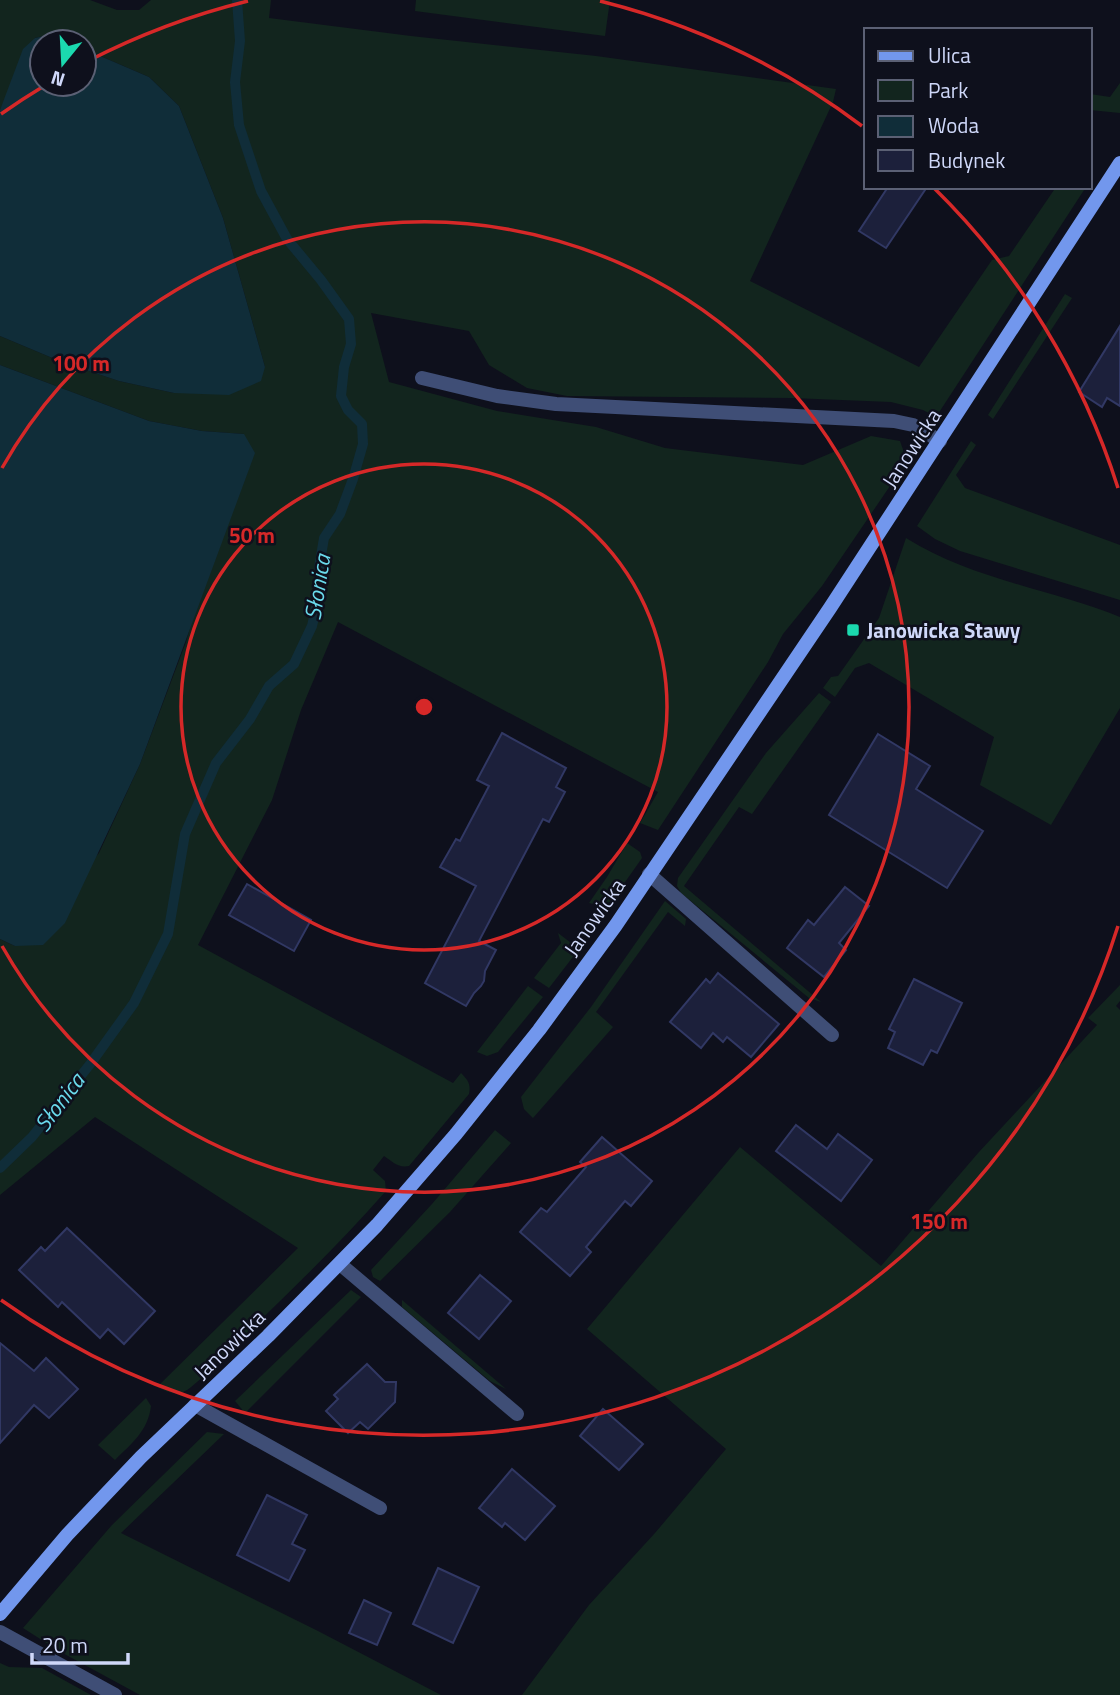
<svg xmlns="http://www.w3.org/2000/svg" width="1120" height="1695" font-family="'Titillium Web',sans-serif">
	<rect width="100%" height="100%" fill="#0e101c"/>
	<!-- green -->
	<g fill="#12251e">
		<path d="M 0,0 L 90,0 L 117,10 L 139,10 L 151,0 L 271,0 L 269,18 L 411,36 L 596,56 L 836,89 L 833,102 L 750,281 L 919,367 L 992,260 L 1009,256 L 1056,187 L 1086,187 L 936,417 L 923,410 L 891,402 L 792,398 L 567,396 L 527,388 L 489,365 L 469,331 L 371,313 L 389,382 L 497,411 L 596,427 L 665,448 L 803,465 L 871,436 L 900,441 L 907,461 L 822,586 L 783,634 L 768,662 L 658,830 L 640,823 L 658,792 L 338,622 L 301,710 L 272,800 L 198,945 L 453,1083 L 461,1073 C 468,1080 471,1084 469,1094 L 409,1166 C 398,1168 393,1162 384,1156 L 373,1170 L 385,1181 L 386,1191 C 337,1247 284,1297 231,1349 C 221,1358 193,1389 183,1392 C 173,1395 166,1391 157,1387 L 298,1248 L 95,1117 L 0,1195 L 0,939 L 15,946 L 99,853 L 140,764 L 186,642 L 244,434 L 202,431 L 149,421 L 0,365 L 0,336 L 62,362 L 119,381 L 174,393 L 265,367 L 223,218 L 179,106 L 149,77 L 84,49 L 84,42 L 66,42 L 48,35 L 35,38 L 0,110 Z"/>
		<polygon points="416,0 610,0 605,36 415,11"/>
		<polygon points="1120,83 1120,113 1090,110 1090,94 1110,97"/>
		<polygon points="1065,294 1072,298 993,419 988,415"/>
		<polygon points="971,441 976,445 956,475 965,488 1120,545 1120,600 960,551 935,539 917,526"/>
		<path d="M 906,538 C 971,579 1050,589 1120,617 L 1120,708 L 1051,825 L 980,785 L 994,737 L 869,663 L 855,668 L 835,697 L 823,688 L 831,677 L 838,676 L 879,618 Z"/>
		<polygon points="819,693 831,702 752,814 739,807 684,886 821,1002 809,998 681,893 677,886 678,878 766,753"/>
		<polygon points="627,843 640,852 642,858 611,902 597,905 589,903 607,877"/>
		<polygon points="665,901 686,919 685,926 668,912 596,1012 613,1027 533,1118 524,1109 521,1097 591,1007"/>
		<polygon points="558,933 579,949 549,988 534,978 561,943"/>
		<polygon points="1120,985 1120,1001 1116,1006 1120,1010 1120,1695 522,1695 589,1605 655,1533 726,1449 587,1329 740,1147 881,1266 979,1152 1097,1025 1088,1018"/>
		<polygon points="528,986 543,997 498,1052 487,1056 477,1052"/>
		<polygon points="495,1130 511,1143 450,1212 380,1281 373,1277 371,1270 432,1204"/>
		<polygon points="351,1290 361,1297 245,1413 235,1401"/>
		<polygon points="402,1300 506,1389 490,1381 402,1307"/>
		<path d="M 146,1398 L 151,1406 C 148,1431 132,1443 115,1460 L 98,1445 Z"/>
		<polygon points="207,1432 224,1434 121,1533 318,1631 441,1695 140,1695 59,1651 23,1628 112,1525"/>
		<polygon points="0,1663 9,1667 42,1668 91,1695 0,1695"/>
	</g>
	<!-- water -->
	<g fill="#102d39">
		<polygon points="48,35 66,42 42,42 42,84 84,84 84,49 149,77 179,106 223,218 265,367 261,381 229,395 174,393 119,381 62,362 0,336 0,110 23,49 35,38"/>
		<polygon points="0,365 149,421 202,431 244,434 255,453 140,764 65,923 43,945 15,946 0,939"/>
	</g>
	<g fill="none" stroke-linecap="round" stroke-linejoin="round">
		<!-- stream -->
		<polyline stroke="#102d39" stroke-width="10" points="0,1168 32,1137 91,1063 134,1003 168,934 185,834 216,763 250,719 269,686 294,664 312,626 320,592 319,568 324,538 340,514 353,479 363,444 362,424 348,410 341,396 344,367 351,344 349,319 321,280 287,239 261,191 239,125 235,82 240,41 237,0"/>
	</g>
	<!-- building -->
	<g fill="#1c203b" stroke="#313864" stroke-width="2">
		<polygon points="888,187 927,187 886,248 859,231"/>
		<polygon points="1120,326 1120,406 1107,398 1102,407 1079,392"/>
		<polygon points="502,733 566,768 556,787 565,792 549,822 543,819 479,941 496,950 485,971 484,981 481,986 474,993 466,1006 425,983 476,886 440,867 456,839 460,841 489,786 477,780"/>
		<polygon points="878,734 930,766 916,789 983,831 947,888 829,815"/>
		<polygon points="247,884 311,920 294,951 229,915"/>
		<polygon points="845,887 869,906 839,943 846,950 824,977 787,948 808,920 814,925"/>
		<polygon points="718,973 779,1024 751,1057 727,1037 723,1042 713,1033 701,1048 670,1022 706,979 710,983"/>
		<polygon points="914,979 962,1003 937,1053 931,1050 923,1065 888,1048 895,1032 889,1029"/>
		<polygon points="796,1125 827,1149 838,1134 872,1160 841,1201 776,1151"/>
		<polygon points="602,1137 652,1181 631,1206 625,1201 586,1247 591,1252 570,1276 520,1232 541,1208 547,1212 586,1167 580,1162"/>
		<polygon points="67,1228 155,1311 124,1344 108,1329 100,1338 62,1302 58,1307 19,1270 41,1247 45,1251"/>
		<polygon points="480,1275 511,1301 479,1339 448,1313"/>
		<polygon points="0,1343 34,1371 46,1358 78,1389 49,1418 34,1405 0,1443"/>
		<polygon points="367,1364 385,1382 396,1382 395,1402 368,1429 360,1422 348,1433 326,1411 338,1399 334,1395"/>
		<polygon points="603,1409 643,1444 619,1470 580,1436"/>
		<polygon points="512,1469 555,1506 525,1540 505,1523 502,1527 479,1508"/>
		<polygon points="267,1495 307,1515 292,1544 305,1550 289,1581 237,1555"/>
		<polygon points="438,1568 479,1587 453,1643 413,1624"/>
		<polygon points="364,1600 391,1613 377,1645 349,1633"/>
	</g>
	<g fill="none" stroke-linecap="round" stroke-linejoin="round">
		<!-- lane -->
		<g stroke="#3f4e76" stroke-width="14">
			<polyline points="422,378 497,396 556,404 894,421 913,425 940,441"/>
			<polyline points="649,874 832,1035"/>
			<polyline points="340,1264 517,1414"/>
			<polyline points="195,1405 380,1508"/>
			<polyline points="0,1632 115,1695"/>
		</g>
		<!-- secondary -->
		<polyline stroke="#7297ed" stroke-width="14" points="0,1614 67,1535 141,1457 268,1336 377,1225 456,1134 539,1030 616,925 830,608 1120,163"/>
	</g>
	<!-- distance rings -->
	<g fill="none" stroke="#d62828" stroke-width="3.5">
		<circle cx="424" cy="707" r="243"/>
		<path d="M2 468A485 485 0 1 1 2 946"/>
		<path d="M1118 926A728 728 0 0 1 1 1300M1 114A728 728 0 0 1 44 86M88 61A728 728 0 0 1 248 1M600 1A728 728 0 0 1 862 126M934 188A728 728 0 0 1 1118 488"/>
	</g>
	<!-- markers -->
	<rect fill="#1bd9af" stroke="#0e101c" stroke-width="2.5" x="846" y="623" width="14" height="14" rx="3.5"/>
	<g text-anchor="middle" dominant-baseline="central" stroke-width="5" stroke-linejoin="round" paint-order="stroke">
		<!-- street labels -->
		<g font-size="21" fill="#cfd8f9" stroke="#0e101c">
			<text transform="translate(911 448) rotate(-57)">Janowicka</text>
			<text transform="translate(594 917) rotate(-55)">Janowicka</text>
			<text transform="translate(229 1344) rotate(-44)">Janowicka</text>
		</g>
		<!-- poi labels -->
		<g font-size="21" font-weight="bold" fill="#cfd8f9" stroke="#0e101c" text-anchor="start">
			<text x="867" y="630">Janowicka Stawy</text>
		</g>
		<!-- water labels -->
		<g font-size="23" font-style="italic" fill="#6adaec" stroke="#0e101c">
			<text transform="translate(317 587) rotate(-81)">Słonica</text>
			<text transform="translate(59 1102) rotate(-53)">Słonica</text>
		</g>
	</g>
	<circle cx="424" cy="707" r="10" fill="#d62828" stroke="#0e101c" stroke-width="3.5"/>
	<g font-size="21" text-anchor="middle" font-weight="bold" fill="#d62828" stroke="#0e101c" stroke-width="5" stroke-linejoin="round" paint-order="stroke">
		<text x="81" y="371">100 m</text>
		<text x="252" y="543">50 m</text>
		<text x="939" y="1229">150 m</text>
	</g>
	<!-- legend -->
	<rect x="864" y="28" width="228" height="161" fill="#0e101c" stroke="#5b6074" stroke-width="2"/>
	<rect x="878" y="51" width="35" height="10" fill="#7297ed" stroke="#5b6074" stroke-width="2"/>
	<text x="928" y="63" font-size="21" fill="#cfd8f9">Ulica</text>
	<rect x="878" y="80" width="35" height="21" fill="#12251e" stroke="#5b6074" stroke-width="2"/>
	<text x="928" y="98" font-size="21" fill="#cfd8f9">Park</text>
	<rect x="878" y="116" width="35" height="21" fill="#102d39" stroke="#5b6074" stroke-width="2"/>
	<text x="928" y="133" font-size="21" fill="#cfd8f9">Woda</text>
	<rect x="878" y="150" width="35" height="21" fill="#1c203b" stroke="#5b6074" stroke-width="2"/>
	<text x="928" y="168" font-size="21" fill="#cfd8f9">Budynek</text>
	<!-- north arrow -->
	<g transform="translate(63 63) rotate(198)"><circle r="33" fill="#0e101c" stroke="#5b6074" stroke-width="2"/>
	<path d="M0-5L12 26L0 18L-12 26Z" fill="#1bd9af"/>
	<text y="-10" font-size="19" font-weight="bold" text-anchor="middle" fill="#cfd8f9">N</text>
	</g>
	<!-- scale -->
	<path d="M32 1653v10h96v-10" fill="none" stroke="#cfd8f9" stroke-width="3.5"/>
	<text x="42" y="1653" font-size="21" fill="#cfd8f9" stroke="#0e101c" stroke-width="5" paint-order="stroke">20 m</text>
</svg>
